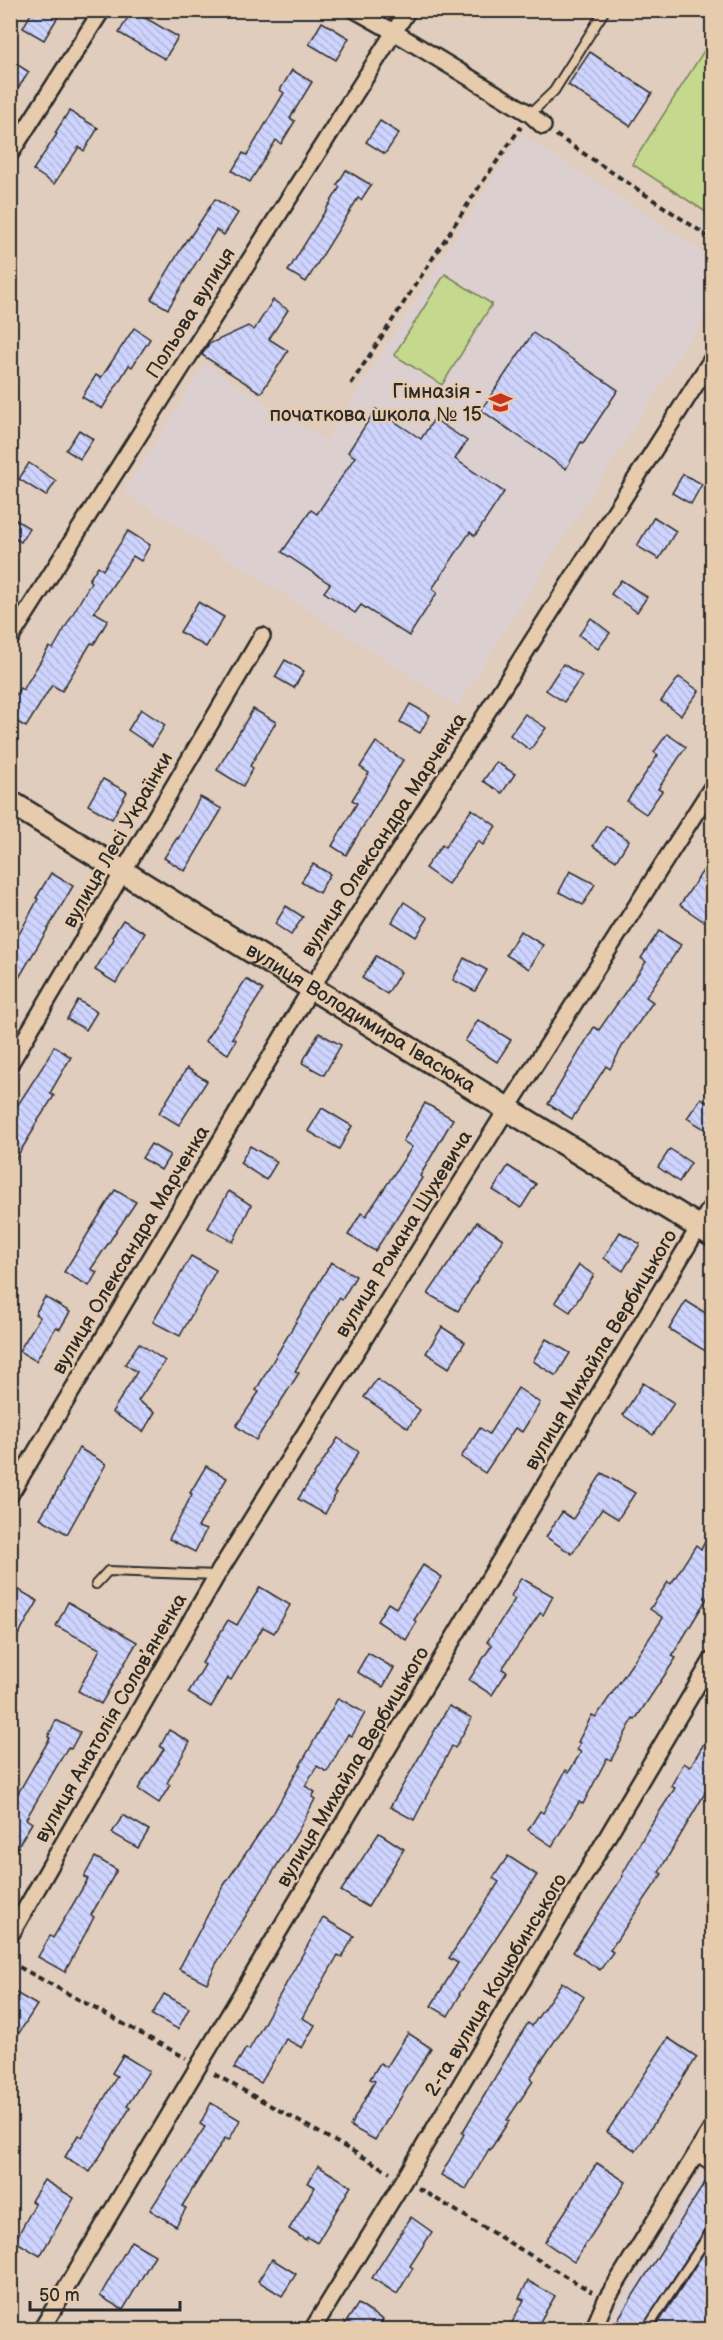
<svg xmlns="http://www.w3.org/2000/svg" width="723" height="2340" font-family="'Balsamiq Sans',sans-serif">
	<defs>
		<pattern id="building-back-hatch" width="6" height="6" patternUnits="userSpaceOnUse" patternTransform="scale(1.5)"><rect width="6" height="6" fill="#ced4fd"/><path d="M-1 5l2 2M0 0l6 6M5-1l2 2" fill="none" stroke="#b1b6d9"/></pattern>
	</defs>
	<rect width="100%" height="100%" fill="#e1cdbd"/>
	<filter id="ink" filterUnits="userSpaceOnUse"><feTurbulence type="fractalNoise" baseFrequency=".0167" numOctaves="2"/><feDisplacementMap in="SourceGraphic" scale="12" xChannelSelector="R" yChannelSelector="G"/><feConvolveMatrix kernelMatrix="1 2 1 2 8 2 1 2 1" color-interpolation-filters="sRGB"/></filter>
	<g filter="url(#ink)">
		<!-- built -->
		<g fill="#dbcfd0">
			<polygon points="521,134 712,257 712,305 457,706 124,492 205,364 326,441"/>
			<polygon points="712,2158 712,2329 604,2329"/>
		</g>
		<!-- park -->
		<g fill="#c4d98e" stroke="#78825c" stroke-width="1.5">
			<polygon points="712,38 712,216 632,164"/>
			<polygon points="445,274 492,304 442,385 394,355"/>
		</g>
		<!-- building -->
		<g fill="url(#building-back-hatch)" stroke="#2b2b2b" stroke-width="1.5">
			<polygon points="33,10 62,10 44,40 23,28"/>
			<polygon points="132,10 178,37 165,59 119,33"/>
			<polygon points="322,22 349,38 336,60 309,44"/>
			<polygon points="590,52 652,93 630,126 568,85"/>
			<polygon points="10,60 29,72 10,100"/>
			<polygon points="292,70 312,82 290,118 295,121 281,144 276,140 250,182 232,171 243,153 247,155 284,93 280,90"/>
			<polygon points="69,111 98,128 84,151 79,147 54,184 33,170 57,134 55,133"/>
			<polygon points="380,121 399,133 385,154 366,142"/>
			<polygon points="346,170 371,185 361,200 358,198 306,282 288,271 340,187 337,185"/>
			<polygon points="215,199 238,213 224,235 216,230 168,309 151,299 187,239 188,240"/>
			<polygon points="273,300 288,310 269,339 288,351 261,393 202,355 209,344 248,326 254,330"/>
			<polygon points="134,328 150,339 132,367 129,365 102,409 82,397 96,375 101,378"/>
			<polygon points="533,333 618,390 583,443 581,442 566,469 481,410"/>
			<polygon points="376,409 421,439 434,419 467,441 455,459 504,492 475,536 470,532 432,589 437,593 409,636 361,605 355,613 324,592 330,584 282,552 311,510 317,514 355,457 348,452"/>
			<polygon points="79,430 93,439 80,459 66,450"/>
			<polygon points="29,463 56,481 46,496 19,479"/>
			<polygon points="683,474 702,484 691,504 672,493"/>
			<polygon points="10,516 29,528 21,542 10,536"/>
			<polygon points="654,517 676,531 659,559 637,546"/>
			<polygon points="128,531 150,545 141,561 133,556 94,612 108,620 94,644 91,643 62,691 52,685 26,727 10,718 10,703 20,688 23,690 49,647 53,649 91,582 89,580 98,566 103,570"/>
			<polygon points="621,580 647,597 637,612 611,594"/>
			<polygon points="198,602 224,617 206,647 180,632"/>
			<polygon points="591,618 610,633 598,649 579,635"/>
			<polygon points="285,660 304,671 294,688 275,677"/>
			<polygon points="563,664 582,676 564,702 546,690"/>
			<polygon points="679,677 699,691 681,715 661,701"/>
			<polygon points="410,704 430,715 420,733 400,722"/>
			<polygon points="141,709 165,725 152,746 128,730"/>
			<polygon points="253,709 276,722 250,766 253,768 243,786 217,770"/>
			<polygon points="525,714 546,728 530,750 510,735"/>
			<polygon points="667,734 686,747 658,789 662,791 646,814 627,801 658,755 654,752"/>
			<polygon points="376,742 403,760 346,855 332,846 357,803 352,800 369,773 360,767"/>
			<polygon points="496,762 515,774 502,793 483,781"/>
			<polygon points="103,779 127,792 112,819 88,805"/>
			<polygon points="200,797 222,809 185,871 164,858 177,838 178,839"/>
			<polygon points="472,809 496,826 483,845 478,841 448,884 425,868 442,845 445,847"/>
			<polygon points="606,826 629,840 616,861 593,846"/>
			<polygon points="712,857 712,907 703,921 680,905"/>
			<polygon points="313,864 330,874 319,893 301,882"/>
			<polygon points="570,871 595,884 583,905 559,892"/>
			<polygon points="51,873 73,886 10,993 10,951 38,899 36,898"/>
			<polygon points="404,902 428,918 416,937 392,922"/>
			<polygon points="286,906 303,917 291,935 275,924"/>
			<polygon points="123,920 145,933 116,983 95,970 114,939 112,937"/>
			<polygon points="520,931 543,945 529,969 506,955"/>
			<polygon points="659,931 681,945 646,997 653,1002 623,1045 610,1069 606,1066 572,1119 548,1104 594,1027 599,1030 646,962 641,958"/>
			<polygon points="376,956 401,972 387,994 362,978"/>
			<polygon points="464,958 487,970 475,991 453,980"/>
			<polygon points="246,979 263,990 232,1038 236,1040 228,1054 205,1041"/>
			<polygon points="78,1000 97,1012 86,1030 67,1019"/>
			<polygon points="478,1020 511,1040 497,1062 465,1041"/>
			<polygon points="319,1033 341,1045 324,1075 302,1063"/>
			<polygon points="54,1046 71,1057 50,1093 54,1096 33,1128 34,1129 10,1168 10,1117 47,1060"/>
			<polygon points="187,1068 207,1081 179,1125 159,1113"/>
			<polygon points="701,1098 712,1106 712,1134 687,1118"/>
			<polygon points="425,1103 453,1119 420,1176 422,1178 375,1251 348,1235 361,1213 366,1216 412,1147 403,1141"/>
			<polygon points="322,1108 352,1126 339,1149 308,1131"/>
			<polygon points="151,1144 170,1155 161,1170 142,1158"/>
			<polygon points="250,1146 277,1162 266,1180 240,1163"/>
			<polygon points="670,1149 691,1163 679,1182 658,1167"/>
			<polygon points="508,1166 536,1184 521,1208 493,1190"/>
			<polygon points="115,1190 136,1202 91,1269 97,1272 89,1286 64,1272"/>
			<polygon points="229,1191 251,1205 233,1242 208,1228"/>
			<polygon points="477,1222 503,1239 458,1311 428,1294"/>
			<polygon points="620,1232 640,1244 623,1271 604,1258"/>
			<polygon points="191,1256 216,1270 180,1336 153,1322"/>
			<polygon points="331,1262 356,1276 342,1300 339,1298 295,1371 299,1373 256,1440 236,1426 259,1392 256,1390"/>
			<polygon points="579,1265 594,1275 570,1312 555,1302"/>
			<polygon points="45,1297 70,1312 60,1329 56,1327 36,1361 19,1351 40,1317 35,1314"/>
			<polygon points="686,1301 712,1317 712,1355 669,1329"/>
			<polygon points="442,1327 465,1342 449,1368 426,1353"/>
			<polygon points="546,1339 570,1353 556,1376 533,1361"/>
			<polygon points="139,1343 165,1361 138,1401 155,1412 143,1432 112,1412 137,1372 125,1364"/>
			<polygon points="377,1379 420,1410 408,1428 364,1397"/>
			<polygon points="643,1383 674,1403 653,1435 623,1415"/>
			<polygon points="518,1388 540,1403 522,1432 515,1428 485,1473 461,1457 480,1428 489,1434"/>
			<polygon points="338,1438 359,1452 334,1492 336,1493 325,1514 298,1499"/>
			<polygon points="79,1448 106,1464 67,1534 40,1518 63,1481 62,1480"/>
			<polygon points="206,1466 227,1478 198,1527 206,1530 195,1552 169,1539 192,1494 190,1493"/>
			<polygon points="602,1473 635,1493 618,1519 602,1509 572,1554 546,1537 562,1512 573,1519"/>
			<polygon points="712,1530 712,1590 672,1656 676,1658 635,1720 633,1719 611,1760 607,1758 583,1804 579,1802 552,1846 528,1830 540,1811 543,1813 566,1770 569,1772 581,1752 577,1750 580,1743 578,1742 592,1715 596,1717 663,1618 650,1609 668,1582 671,1584 696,1545 701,1549"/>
			<polygon points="423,1565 442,1577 414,1620 417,1622 406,1640 377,1621 388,1603 396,1608"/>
			<polygon points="521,1578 553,1596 543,1615 540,1613 502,1669 507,1672 492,1695 469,1680 492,1645 487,1642 515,1599 511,1596"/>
			<polygon points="10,1585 38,1601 10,1649"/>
			<polygon points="260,1587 290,1605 274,1633 263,1627 231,1680 228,1678 211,1707 188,1693 205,1665 202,1663 228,1620 237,1625"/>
			<polygon points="68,1602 137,1642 101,1704 78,1691 100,1649 56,1626"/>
			<polygon points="368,1653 394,1668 383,1687 357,1672"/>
			<polygon points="338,1698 365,1713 352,1736 348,1734 327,1772 317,1766 305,1786 315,1792 312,1797 315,1799 297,1833 216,1964 207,1983 179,1969 222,1888 274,1812"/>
			<polygon points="449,1706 472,1718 455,1748 452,1746 414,1820 390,1807"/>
			<polygon points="56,1720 80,1732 71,1749 68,1747 26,1819 32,1823 10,1859 10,1807 50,1738 48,1737"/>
			<polygon points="169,1730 190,1742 167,1783 170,1785 159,1803 138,1789 164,1749 160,1747"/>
			<polygon points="712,1730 712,1781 659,1872 662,1874 610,1950 613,1952 600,1970 573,1952 623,1876 622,1875 647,1831 675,1788 671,1786 684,1763 690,1767"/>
			<polygon points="123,1815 149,1830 138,1848 112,1833"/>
			<polygon points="379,1833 404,1849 368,1907 341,1891"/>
			<polygon points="508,1856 537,1875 459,1994 460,1995 448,2016 431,2006 458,1963 449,1958 499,1882 493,1878"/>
			<polygon points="95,1857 117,1870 91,1915 94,1917 65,1972 38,1957 50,1936 53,1938 88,1879 84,1877"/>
			<polygon points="323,1918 354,1936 342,1957 338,1955 302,2018 315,2025 302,2048 286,2039 261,2083 234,2068 246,2048 249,2050"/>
			<polygon points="562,1982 584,1997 530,2078 533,2081 507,2120 509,2121 490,2150 489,2149 466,2189 441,2175 464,2134 462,2133 516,2042 528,2023 532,2026"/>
			<polygon points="16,1993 37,2005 10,2047 10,2002"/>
			<polygon points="164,1994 189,2008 178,2029 152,2015"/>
			<polygon points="408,2033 431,2048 375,2140 350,2126 375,2081 370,2079 380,2063 387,2067"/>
			<polygon points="668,2038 697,2057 636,2151 607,2132"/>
			<polygon points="123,2055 149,2071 127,2106 130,2108 119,2126 90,2172 65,2157 78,2135 82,2137 117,2076 112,2073"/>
			<polygon points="211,2103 240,2120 229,2140 225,2138 182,2206 186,2208 176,2226 150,2210 205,2127 200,2124"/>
			<polygon points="597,2163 626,2182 574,2262 545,2242"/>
			<polygon points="318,2166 351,2186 317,2243 307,2237 306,2240 289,2229 315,2187 308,2183"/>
			<polygon points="711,2173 712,2224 707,2227 640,2330 634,2330 618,2319"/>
			<polygon points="44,2180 74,2198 40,2256 15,2241 35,2204 31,2201"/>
			<polygon points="411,2217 432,2232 410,2266 413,2268 397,2294 372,2278"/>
			<polygon points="712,2240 712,2316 703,2330 654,2330"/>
			<polygon points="131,2241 155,2255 123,2310 100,2296"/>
			<polygon points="272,2259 296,2274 282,2296 258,2281"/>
			<polygon points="528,2281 555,2296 535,2330 508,2330 524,2300 519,2298"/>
			<polygon points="358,2304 383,2320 376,2330 341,2330"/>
		</g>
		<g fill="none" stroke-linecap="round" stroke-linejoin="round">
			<defs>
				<g id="lane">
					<polyline points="530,114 554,91 605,10"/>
					<polyline points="96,1584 108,1571 217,1575"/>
					<polyline points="696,2156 712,2167"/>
					<polyline points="646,2330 712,2230"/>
				</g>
				<g id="street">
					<polyline points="355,10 394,32 530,114 543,126"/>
					<polyline points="10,154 102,10"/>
					<polyline points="10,639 408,10"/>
					<polyline points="10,1064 262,636"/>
					<polyline points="10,1495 312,987 712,359"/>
					<polyline points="10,1936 217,1575 507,1109 712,787"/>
					<polyline points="41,2330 712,1205"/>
					<polyline points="312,2330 404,2180 712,1660"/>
					<polyline points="593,2330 606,2300 712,2128"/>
				</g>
				<g id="secondary">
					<path id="s1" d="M 10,802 L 712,1235"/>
				</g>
			</defs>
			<!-- lane casing -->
			<use href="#lane" stroke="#2b2b2b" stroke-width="12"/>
			<!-- street casing -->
			<use href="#street" stroke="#2b2b2b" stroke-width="20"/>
			<!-- secondary casing -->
			<use href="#secondary" stroke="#2b2b2b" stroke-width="27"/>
			<!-- path -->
			<g stroke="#2b2b2b" stroke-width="4" stroke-dasharray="6 4.5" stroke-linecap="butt">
				<polyline points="556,135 712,239"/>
				<polyline points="351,384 479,187 521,127"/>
				<polyline points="10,1962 186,2058"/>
				<polyline points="214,2074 390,2172"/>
				<polyline points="418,2188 592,2292"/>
			</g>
			<!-- lane -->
			<use href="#lane" stroke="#e6cbad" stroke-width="8"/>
			<!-- street -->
			<use href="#street" stroke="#e6cbad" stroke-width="15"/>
			<!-- secondary -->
			<use href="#secondary" stroke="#e6cbad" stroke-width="22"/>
		</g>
	</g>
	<!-- icons -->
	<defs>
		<symbol id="school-bare" viewBox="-9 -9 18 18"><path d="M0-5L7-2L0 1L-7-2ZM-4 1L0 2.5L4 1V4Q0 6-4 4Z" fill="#c8321e" stroke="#e6cbad" stroke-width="2.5" paint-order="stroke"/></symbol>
	</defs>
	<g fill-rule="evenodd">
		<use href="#school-bare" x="484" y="386" width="33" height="33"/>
	</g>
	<g text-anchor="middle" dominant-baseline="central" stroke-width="4.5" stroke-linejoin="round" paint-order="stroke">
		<!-- street labels -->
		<g font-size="20" fill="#2b2b2b" stroke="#e6cbad">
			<text transform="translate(191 313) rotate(-58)">Польова вулиця</text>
			<text transform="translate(384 835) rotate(-57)">вулиця Олександра Марченка</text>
			<text transform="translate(118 840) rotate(-60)">вулиця Лесі Українки</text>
			<text stroke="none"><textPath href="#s1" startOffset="412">вулиця Володимира Івасюка</textPath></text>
			<text transform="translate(404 1234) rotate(-58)">вулиця Романа Шухевича</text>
			<text transform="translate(131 1250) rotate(-59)">вулиця Олександра Марченка</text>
			<text transform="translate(601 1350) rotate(-59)">вулиця Михайла Вербицького</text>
			<text transform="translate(111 1718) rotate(-60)">вулиця Анатолія Соловʼяненка</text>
			<text transform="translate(353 1767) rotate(-59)">вулиця Михайла Вербицького</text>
			<text transform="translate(496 1985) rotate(-59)">2-га вулиця Коцюбинського</text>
		</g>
		<!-- poi labels -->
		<g font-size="20" fill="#2b2b2b" stroke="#e6cbad" text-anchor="end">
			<text x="482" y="392">Гімназія -<tspan x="482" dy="23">початкова школа № 15</tspan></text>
		</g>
	</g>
	<!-- margin -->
	<rect width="723" height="2340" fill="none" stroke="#e6cbad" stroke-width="36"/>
	<rect x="18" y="18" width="687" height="2304" fill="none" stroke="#2b2b2b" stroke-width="2" filter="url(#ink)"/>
	<!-- scale -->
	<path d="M30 2301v9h150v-9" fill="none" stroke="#2b2b2b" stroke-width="3"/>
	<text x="39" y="2301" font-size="18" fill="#2b2b2b" stroke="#e6cbad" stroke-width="4.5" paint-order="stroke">50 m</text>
</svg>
